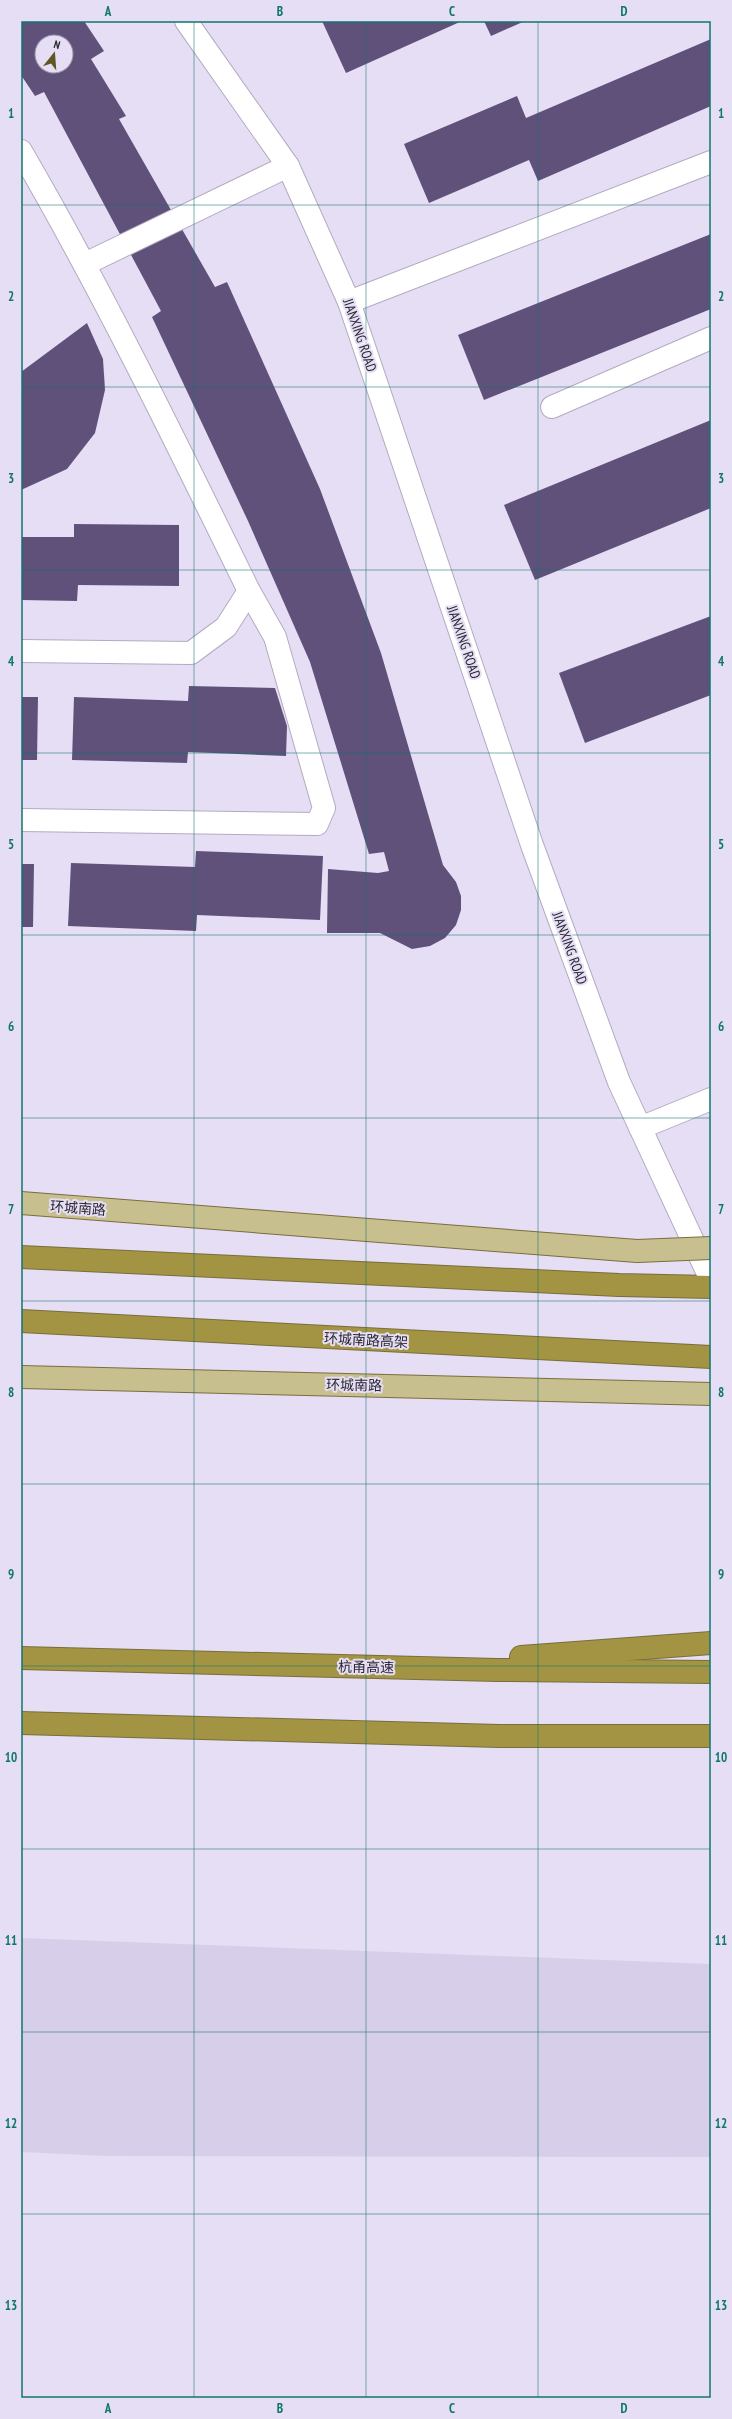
<svg xmlns="http://www.w3.org/2000/svg" width="732" height="2419" font-family="'PT Sans Narrow','Noto Sans SC',sans-serif">
	<rect width="100%" height="100%" fill="#e6def5"/>
	<!-- built -->
	<polygon fill="#d7ceea" points="21,1938 711,1964 711,2157 109,2156 21,2152"/>
	<!-- building -->
	<g fill="#60517b" fill-rule="evenodd">
		<path d="M 21,21 L 84,21 L 104,51 L 91,59 L 126,116 L 119,119 L 215,287 L 227,282 L 320,489 L 381,653 L 443,865 L 456,882 L 461,896 L 461,910 L 456,925 L 445,938 L 430,946 L 412,949 L 380,933 L 327,933 L 328,869 L 378,873 L 389,871 L 384,852 L 369,854 L 310,662 L 248,521 L 152,317 L 161,311 L 44,92 L 35,96 L 21,75 ZM 42,42 L 66,42 L 66,66 L 42,66 Z"/>
		<polygon points="322,21 462,21 346,73"/>
		<polygon points="484,21 525,21 491,36"/>
		<polygon points="711,39 711,106 538,181 529,160 429,203 404,144 517,96 526,118"/>
		<polygon points="711,234 711,309 484,400 458,335"/>
		<polygon points="87,323 103,359 105,390 95,433 67,469 21,490 21,372"/>
		<polygon points="711,420 711,508 535,580 504,505"/>
		<polygon points="74,524 179,525 179,586 78,585 77,601 21,600 21,537 74,537"/>
		<polygon points="711,616 711,695 585,743 559,673"/>
		<polygon points="189,686 275,688 287,726 286,756 188,752 187,763 72,760 74,697 188,701"/>
		<polygon points="21,697 38,697 37,760 21,760"/>
		<polygon points="196,851 323,856 320,920 197,915 196,931 68,926 71,863 195,867"/>
		<polygon points="21,864 34,864 33,927 21,927"/>
	</g>
	<g fill="none" stroke-linecap="round" stroke-linejoin="round">
		<defs>
			<g id="minor">
				<polyline points="186,21 288,166 349,302 532,845 619,1082 711,1280"/>
				<path d="M 21,151 C 104,294 176,442 249,591 L 226,627 L 191,653 L 21,651"/>
				<polyline points="85,264 288,166"/>
				<polyline points="349,302 711,162"/>
				<polyline points="552,407 711,338"/>
				<polyline points="21,820 317,824 324,808 275,637 249,591"/>
				<polyline points="640,1128 711,1099"/>
			</g>
			<g id="major">
				<polyline points="21,1203 637,1251"/>
				<polyline points="21,1377 711,1394"/>
			</g>
			<g id="highway">
				<polyline points="21,1257 619,1285 711,1287"/>
				<polyline points="21,1321 711,1357"/>
				<polyline points="521,1657 711,1643"/>
				<polyline points="21,1658 497,1670 711,1672"/>
				<polyline points="21,1723 499,1736 711,1736"/>
			</g>
		</defs>
		<!-- minor casing -->
		<use href="#minor" stroke="#b2abc0" stroke-width="24"/>
		<!-- major casing -->
		<use href="#major" stroke="#796e3c" stroke-width="24"/>
		<!-- highway casing -->
		<use href="#highway" stroke="#796e3c" stroke-width="24"/>
		<!-- minor -->
		<use href="#minor" stroke="#fff" stroke-width="22"/>
		<!-- major -->
		<use href="#major" stroke="#c8bf8e" stroke-width="22"/>
		<!-- highway -->
		<use href="#highway" stroke="#a39443" stroke-width="22"/>
		<defs>
			<polyline id="major-bridge" points="637,1251 711,1248"/>
		</defs>
		<!-- major-bridge casing -->
		<use href="#major-bridge" stroke="#796e3c" stroke-width="24" stroke-linecap="butt"/>
		<!-- major-bridge -->
		<use href="#major-bridge" stroke="#c8bf8e" stroke-width="22"/>
	</g>
	<!-- grid -->
	<path fill="none" stroke="#0f766e" stroke-width="1" stroke-opacity="0.55" d="M 194,21 L 194,2398M 366,21 L 366,2398M 538,21 L 538,2398M 21,205 L 711,205M 21,387 L 711,387M 21,570 L 711,570M 21,753 L 711,753M 21,935 L 711,935M 21,1118 L 711,1118M 21,1301 L 711,1301M 21,1484 L 711,1484M 21,1666 L 711,1666M 21,1849 L 711,1849M 21,2032 L 711,2032M 21,2214 L 711,2214"/>
	<g text-anchor="middle" dominant-baseline="central" stroke-width="4" stroke-linejoin="round" paint-order="stroke">
		<!-- street labels -->
		<g font-size="14" fill="#2a2730" stroke="#e6def5">
			<text transform="translate(360 335) rotate(71)">JIANXING ROAD</text>
			<text transform="translate(464 642) rotate(71)">JIANXING ROAD</text>
			<text transform="translate(570 948) rotate(70)">JIANXING ROAD</text>
			<text transform="translate(78 1208) rotate(4)">环城南路</text>
			<text transform="translate(366 1340) rotate(3)">环城南路高架</text>
			<text transform="translate(354 1385) rotate(1)">环城南路</text>
			<text transform="translate(366 1667) rotate(1)">杭甬高速</text>
		</g>
	</g>
	<!-- border -->
	<rect width="732" height="2419" fill="none" stroke="#e6def5" stroke-width="44"/>
	<!-- north arrow -->
	<g transform="translate(54 54) rotate(17)"><circle r="19" fill="#e6def5" stroke="#9b95a6"/>
	<path d="M0-3L7 15L0 10L-7 15Z" fill="#605622"/>
	<text y="-6" font-size="11" font-weight="bold" text-anchor="middle" fill="#2a2730">N</text>
	</g>
	<rect x="22" y="22" width="688" height="2375" fill="none" stroke="#0f766e" stroke-width="1.5"/>
	<g font-size="13" text-anchor="middle" font-weight="bold" fill="#0f766e">
		<text x="108" y="16">A</text>
		<text x="280" y="16">B</text>
		<text x="452" y="16">C</text>
		<text x="624" y="16">D</text>
		<text x="11" y="118">1</text>
		<text x="721" y="118">1</text>
		<text x="11" y="301">2</text>
		<text x="721" y="301">2</text>
		<text x="11" y="483">3</text>
		<text x="721" y="483">3</text>
		<text x="11" y="666">4</text>
		<text x="721" y="666">4</text>
		<text x="11" y="849">5</text>
		<text x="721" y="849">5</text>
		<text x="11" y="1031">6</text>
		<text x="721" y="1031">6</text>
		<text x="11" y="1214">7</text>
		<text x="721" y="1214">7</text>
		<text x="11" y="1397">8</text>
		<text x="721" y="1397">8</text>
		<text x="11" y="1579">9</text>
		<text x="721" y="1579">9</text>
		<text x="11" y="1762">10</text>
		<text x="721" y="1762">10</text>
		<text x="11" y="1945">11</text>
		<text x="721" y="1945">11</text>
		<text x="11" y="2128">12</text>
		<text x="721" y="2128">12</text>
		<text x="11" y="2310">13</text>
		<text x="721" y="2310">13</text>
		<text x="108" y="2413">A</text>
		<text x="280" y="2413">B</text>
		<text x="452" y="2413">C</text>
		<text x="624" y="2413">D</text>
	</g>
</svg>
